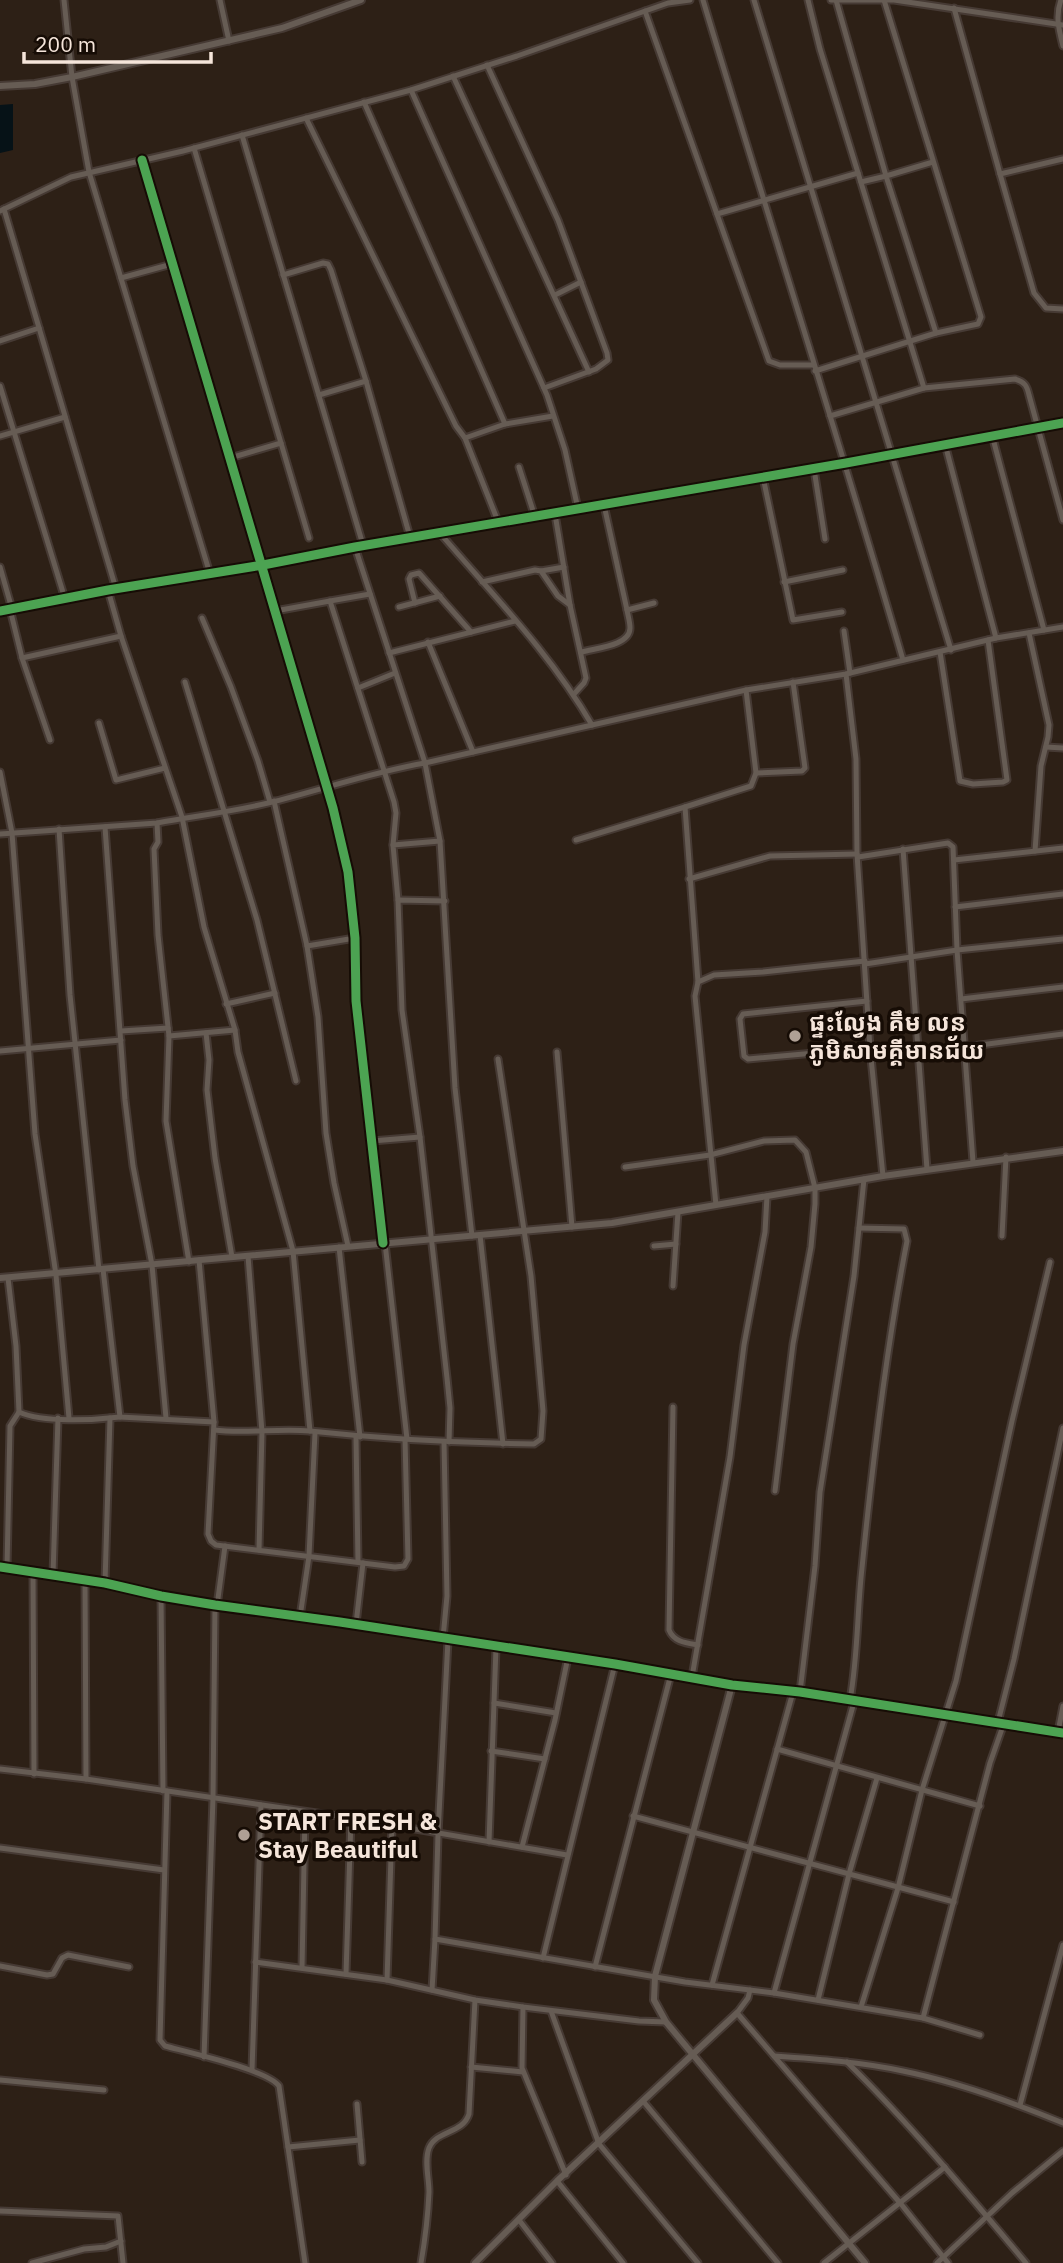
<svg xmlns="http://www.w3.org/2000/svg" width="1063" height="2263" font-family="'IBM Plex Sans','Noto Sans Khmer',sans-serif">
	<rect width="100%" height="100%" fill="#2d2016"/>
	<!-- water -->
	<polygon fill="#061217" points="13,104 13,150 0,153 0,105"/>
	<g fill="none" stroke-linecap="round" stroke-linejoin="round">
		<defs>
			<g id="minor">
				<polyline points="64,0 72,77 89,172 210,574"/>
				<polyline points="220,0 229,41"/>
				<path d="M 703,0 C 769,220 839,439 903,660"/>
				<polyline points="754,0 951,650"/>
				<polyline points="808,0 820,49 924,388"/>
				<polyline points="831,0 894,0 1063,25"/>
				<polyline points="836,0 886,176 861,182"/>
				<path d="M 1061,0 C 1055,16 1059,30 1063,46"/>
				<polyline points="954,8 1000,174 1063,159"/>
				<polyline points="645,11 769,361 780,365 813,365"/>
				<polyline points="487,65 558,220 607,353 608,360 596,369 544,388"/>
				<polyline points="453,76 589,372"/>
				<polyline points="411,90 547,395 565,450 578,509"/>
				<polyline points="364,102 505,424"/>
				<polyline points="306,118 456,426 465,438 499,524"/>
				<polyline points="242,135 363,545"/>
				<polyline points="194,148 309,538"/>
				<polyline points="142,160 333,808 348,872 355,938 356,1001 383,1243"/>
				<polyline points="933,162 886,176 936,333"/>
				<polyline points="1000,174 1034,293 1046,308 1063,309"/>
				<polyline points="4,209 116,589"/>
				<polyline points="0,211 71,177 183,151 411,90 517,56 668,3 690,0"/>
				<polyline points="717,214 858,173"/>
				<polyline points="283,275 323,263 328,264 331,270 366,381 410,537"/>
				<polyline points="121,278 172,264"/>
				<polyline points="555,295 581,282"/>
				<polyline points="0,341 39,328"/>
				<polyline points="815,371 936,333 978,324 981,317 884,0"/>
				<polyline points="0,386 65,599"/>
				<polyline points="319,395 366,381"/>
				<path d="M 830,416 L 924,388 L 1015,379 C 1025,382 1027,386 1029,395 L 1063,520"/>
				<polyline points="992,435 1044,630"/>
				<polyline points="0,436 65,417"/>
				<polyline points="465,438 505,424 553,416"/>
				<polyline points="945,444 996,638 1063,627"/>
				<polyline points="230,458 281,443"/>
				<polyline points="519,467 535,517"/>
				<polyline points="814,469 825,539"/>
				<polyline points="763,477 793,620 842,612"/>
				<polyline points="604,505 627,610 654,603"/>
				<polyline points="555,514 570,605 586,678 584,683 574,694"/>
				<path d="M 439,532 C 492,594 551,654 592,725"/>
				<polyline points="355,547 425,763 440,841 455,1088 472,1236"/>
				<polyline points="0,567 12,609"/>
				<polyline points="541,571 564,567"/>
				<polyline points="482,582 535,570 541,571 558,596 570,605"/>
				<polyline points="784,582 843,570"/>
				<polyline points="108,590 121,636 182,817 204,927 235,1030 238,1052 293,1251 310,1431"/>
				<polyline points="330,601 370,594"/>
				<polyline points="415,603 409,579 411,575 419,573 471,632"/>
				<polyline points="399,607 440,596"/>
				<polyline points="10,609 22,658 50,740"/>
				<polyline points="275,611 330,601 394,802 396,813 393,845"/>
				<polyline points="202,618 231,687 258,761 270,802"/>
				<polyline points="844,631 850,673"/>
				<polyline points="1029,633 1049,725 1048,737 1041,766 1035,851"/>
				<polyline points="428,642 473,752"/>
				<path d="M 582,652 C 595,648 630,646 630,628 C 630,622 628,616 627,610"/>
				<polyline points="940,652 960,781 973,784 1003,782 1007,780 988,640"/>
				<polyline points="389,653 515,621"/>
				<polyline points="22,658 121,636"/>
				<polyline points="846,674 856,759 857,854 870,1048 883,1176"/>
				<polyline points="185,682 257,920 296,1081"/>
				<polyline points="358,688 395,673"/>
				<polyline points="99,723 116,780 165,768"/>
				<polyline points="1046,747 1063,748"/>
				<polyline points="0,772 12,833 35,1134 56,1275 69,1418"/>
				<polyline points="756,773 802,771 805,768 793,682"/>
				<polyline points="274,801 307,946 318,1017 326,1133 334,1183 348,1246"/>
				<polyline points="157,823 158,842 154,849 158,935 169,1036 166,1121 189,1262"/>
				<polyline points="105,827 125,1100 133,1166 152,1265 166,1418"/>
				<polyline points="59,829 70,995 99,1270"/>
				<path d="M 0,834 L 157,823 C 194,816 231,812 268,803 C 321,790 372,772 425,763 L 746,690 L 846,674 L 996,638"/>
				<polyline points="576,840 685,807"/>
				<polyline points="903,849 927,1169"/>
				<polyline points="858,857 948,843 953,847 957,950 973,1162"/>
				<polyline points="954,860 1063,848"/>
				<polyline points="689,879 770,856 857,854"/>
				<polyline points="398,900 393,845 440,841"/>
				<polyline points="445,901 398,900 402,1010 420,1137 447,1378 450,1408 449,1442"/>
				<polyline points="955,907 1063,894"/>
				<polyline points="307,946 355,938"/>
				<polyline points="865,964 957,950 1063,939"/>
				<polyline points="698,982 685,807 751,786 756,773 746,690"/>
				<polyline points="961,999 1063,987"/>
				<polyline points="867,1001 743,1014 740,1019 744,1056 748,1059 870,1048"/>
				<polyline points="226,1004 275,993"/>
				<polyline points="121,1031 168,1028"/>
				<polyline points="206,1033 209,1060 207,1090 215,1158 232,1257"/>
				<polyline points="169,1036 235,1030"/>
				<polyline points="965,1047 1063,1034"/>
				<polyline points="0,1051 121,1040"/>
				<polyline points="557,1052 572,1227"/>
				<polyline points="372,1141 420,1137"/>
				<polyline points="625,1167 710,1155 764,1141 795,1140 806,1152 815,1188 815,1204 811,1247 793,1344 775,1491"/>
				<polyline points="716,1205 695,996 698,982 714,975 763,972 865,961"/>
				<polyline points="480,1235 503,1444"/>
				<polyline points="1002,1236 1006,1157"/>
				<polyline points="385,1243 407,1439"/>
				<polyline points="654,1246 676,1244"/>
				<polyline points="339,1247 360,1437"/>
				<polyline points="248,1256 262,1432 259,1550"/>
				<polyline points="199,1260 214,1422 208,1534 211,1541 216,1545 395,1567 404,1566 408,1559 405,1439"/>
				<polyline points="103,1269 120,1417 214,1422"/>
				<path d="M 8,1278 L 16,1346 L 19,1412 C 43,1423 94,1420 120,1417"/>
				<polyline points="673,1286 678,1212"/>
				<path d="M 673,1407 L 669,1630 C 674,1642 686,1643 698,1645"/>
				<path d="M 214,1430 C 246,1434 278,1428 310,1431 C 384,1439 459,1443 534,1444 L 541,1439 L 543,1411 L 531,1276 L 498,1059"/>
				<polyline points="356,1437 358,1562"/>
				<polyline points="7,1568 10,1426 19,1412"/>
				<polyline points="33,1572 34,1774"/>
				<polyline points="53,1575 58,1418"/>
				<polyline points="85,1581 86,1779"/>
				<polyline points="105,1583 110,1418"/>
				<polyline points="161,1596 163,1791"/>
				<polyline points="217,1606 225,1546"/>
				<polyline points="300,1617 309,1556 315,1433"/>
				<polyline points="356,1624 363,1563"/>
				<polyline points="443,1638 447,1596 444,1442"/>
				<polyline points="448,1640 438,1834 435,1939 685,1982 774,1993 923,2018 980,2035"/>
				<polyline points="692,1677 730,1457 744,1345 765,1232 767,1196"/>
				<polyline points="800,1692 815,1566 820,1492 854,1276 864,1179"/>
				<path d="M 850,1700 C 858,1656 857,1612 862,1568 C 873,1458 886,1349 907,1241 L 904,1229 L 859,1228"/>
				<polyline points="494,1703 556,1713"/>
				<polyline points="998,1722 1014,1659 1063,1428"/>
				<polyline points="1058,1732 1063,1706"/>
				<polyline points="777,1749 980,1806"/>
				<polyline points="491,1751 545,1759"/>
				<polyline points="0,1769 86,1779 351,1818 567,1855"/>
				<path d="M 167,1791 L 160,2040 L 165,2046 C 187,2052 268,2070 279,2086 L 305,2263"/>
				<polyline points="633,1816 954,1902"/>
				<polyline points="489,1842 496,1647"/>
				<polyline points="522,1847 555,1720 568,1657"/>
				<polyline points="0,1848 164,1870"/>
				<polyline points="543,1958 615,1664"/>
				<polyline points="255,1962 387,1980 475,2000 523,2007 639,2021 666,2022"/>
				<polyline points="0,1966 47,1975 53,1974 62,1958 68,1955 129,1967"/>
				<polyline points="595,1967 671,1674"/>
				<polyline points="302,1968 305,1812"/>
				<polyline points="346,1974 351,1818"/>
				<polyline points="387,1980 392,1826"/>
				<polyline points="712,1985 793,1692"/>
				<polyline points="432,1990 435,1939"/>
				<polyline points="750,1990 748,1998 737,2013 901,2204 948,2263"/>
				<polyline points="774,1993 854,1702"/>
				<polyline points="818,2000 849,1874 877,1778"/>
				<polyline points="523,2007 522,2068 566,2175"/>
				<polyline points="861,2007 898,1888 922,1790 956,1681 1012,1421 1050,1262"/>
				<polyline points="551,2011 599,2144 698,2263"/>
				<polyline points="923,2018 990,1763 1004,1723"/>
				<path d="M 774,2056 C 818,2059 861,2062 903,2071 C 957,2082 1012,2102 1063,2123"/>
				<polyline points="204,2057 213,1798 215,1605"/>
				<path d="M 847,2062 C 911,2125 968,2194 1026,2263"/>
				<polyline points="471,2067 523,2072"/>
				<polyline points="252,2070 261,1805"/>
				<polyline points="0,2080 104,2090"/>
				<polyline points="643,2101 778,2263"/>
				<polyline points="357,2104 362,2162"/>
				<polyline points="1020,2105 1063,1945"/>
				<polyline points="288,2147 360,2140"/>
				<polyline points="557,2181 623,2263"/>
				<polyline points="0,2211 118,2216 123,2263"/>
				<polyline points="519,2220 552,2263"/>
				<polyline points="32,2263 84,2249 106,2247 121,2241"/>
				<path d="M 421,2263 C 425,2240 428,2215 429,2192 C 429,2178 424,2161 429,2148 C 436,2130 463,2134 469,2114 L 475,2000"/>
				<polyline points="824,2263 945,2167"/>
				<polyline points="937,2263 1012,2193 1063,2151"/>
			</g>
			<g id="tertiary">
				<polyline points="0,86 35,84 72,77 282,28 361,0"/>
				<polyline points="0,611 108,590 263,565 355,547 846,463 1063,423"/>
				<polyline points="0,1278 612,1223 883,1176 1063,1151"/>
				<polyline points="0,1567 105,1583 161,1596 215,1605 340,1622 615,1664 732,1685 800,1692 1063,1733"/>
				<polyline points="732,1685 655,1976 654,2000 666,2022 865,2263"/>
				<polyline points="475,2263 557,2181 737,2013"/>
			</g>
		</defs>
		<!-- minor casing -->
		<use href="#minor" stroke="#463a34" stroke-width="9"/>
		<!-- tertiary casing -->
		<use href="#tertiary" stroke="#463a34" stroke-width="10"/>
		<!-- minor -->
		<use href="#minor" stroke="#665c54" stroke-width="5"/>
		<!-- tertiary -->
		<use href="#tertiary" stroke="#665c54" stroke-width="6"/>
		<defs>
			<g id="cycleway">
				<polyline points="142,160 333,808 348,872 355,938 356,1001 383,1243"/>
				<polyline points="0,611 108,590 263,565 355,547 846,463 1063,423"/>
				<polyline points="0,1567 105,1583 161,1596 215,1605 340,1622 615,1664 732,1685 800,1692 1063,1733"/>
			</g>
		</defs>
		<!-- cycleway casing -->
		<use href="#cycleway" stroke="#160c05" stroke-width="13"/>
		<!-- cycleway -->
		<use href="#cycleway" stroke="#4ca352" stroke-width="9"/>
	</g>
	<!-- markers -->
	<g fill="#afa095" stroke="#160c05" stroke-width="2.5">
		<circle cx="795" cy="1036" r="7"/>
		<circle cx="244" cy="1835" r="7"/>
	</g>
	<g text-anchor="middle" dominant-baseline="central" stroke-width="7" stroke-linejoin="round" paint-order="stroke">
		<!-- poi labels -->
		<g font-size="24" font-weight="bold" fill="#f5e5da" stroke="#160c05" text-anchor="start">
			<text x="809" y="1022">ផ្ទះល្វែង គឹម លន<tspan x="809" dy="28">ភូមិសាមគ្គីមានជ័យ</tspan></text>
			<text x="258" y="1821">START FRESH &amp;<tspan x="258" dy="28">Stay Beautiful</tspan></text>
		</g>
	</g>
	<!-- scale -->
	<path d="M24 52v10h187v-10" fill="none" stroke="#f5e5da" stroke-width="3.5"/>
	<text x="35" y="52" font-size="21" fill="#f5e5da" stroke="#160c05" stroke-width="5" paint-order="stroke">200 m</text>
</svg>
